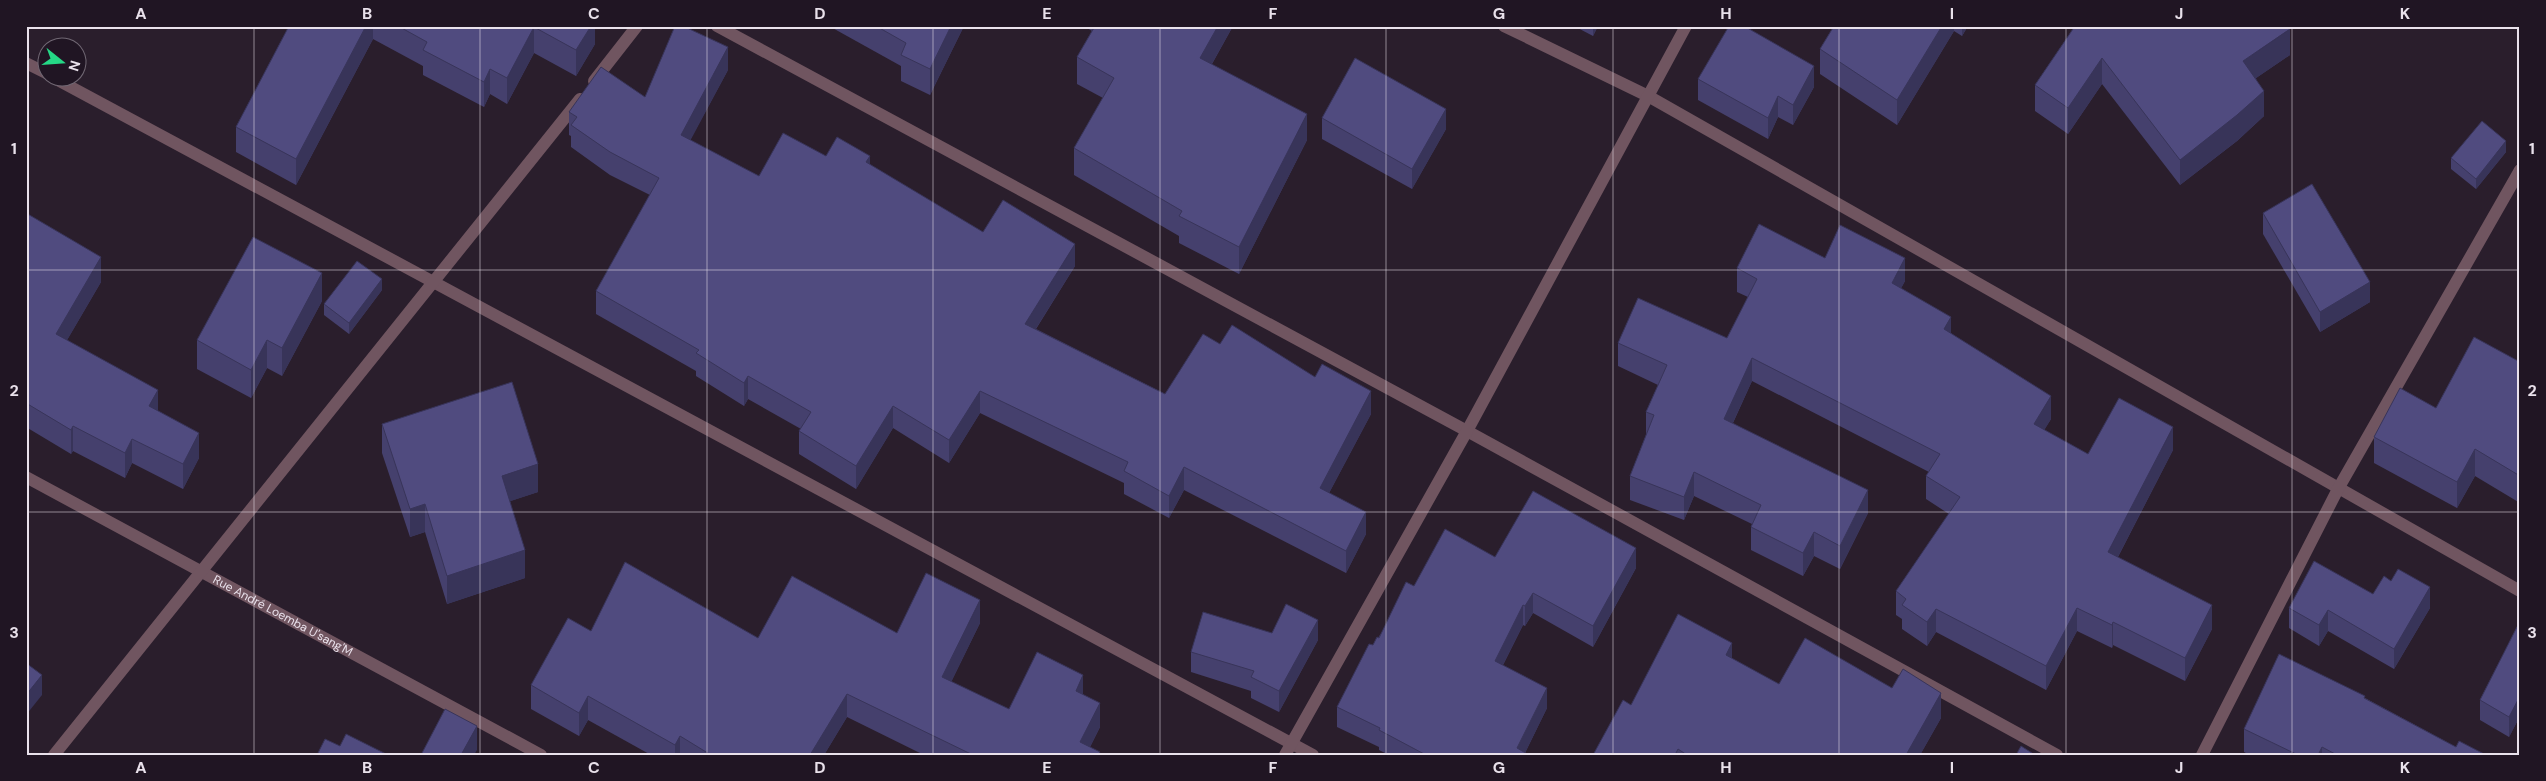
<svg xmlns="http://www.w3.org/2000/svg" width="2546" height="781" font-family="'DM Sans',sans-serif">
	<rect width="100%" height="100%" fill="#2a1e2c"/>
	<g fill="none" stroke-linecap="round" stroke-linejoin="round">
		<!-- minor -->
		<g stroke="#705560" stroke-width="12">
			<polyline points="717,26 1467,431 2057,755"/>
			<polyline points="1504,26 1648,96 2520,591"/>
			<polyline points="26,63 48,74"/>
			<polyline points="54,78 1313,755"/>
			<polyline points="594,81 637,26"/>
			<path id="s1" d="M 26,477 L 541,755"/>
			<polyline points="54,755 580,99"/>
			<polyline points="1285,755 1467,431 1686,26"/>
			<polyline points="2202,755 2338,489 2520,170"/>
		</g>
	</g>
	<!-- wall -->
	<g fill="#45406d">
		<polygon points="289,26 595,26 595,44 576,76 534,53 507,104 490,94 484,107 423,75 423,66 373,39 296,185 236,152 236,127"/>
		<polygon points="829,26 964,26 930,95 901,81 901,66"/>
		<polygon points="1084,26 1233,26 1212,64 1307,140 1239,274 1179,243 1179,236 1074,175 1074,148 1103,98 1077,84 1077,57 1092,31"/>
		<polygon points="1574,26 1598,26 1593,36"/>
		<polygon points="1834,26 1968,26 1962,36 1954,31 1897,125 1820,74 1820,49"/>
		<polygon points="2075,26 2290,55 2256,78 2264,116 2237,141 2180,185 2102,84 2068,134 2035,111 2035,85"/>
		<polygon points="728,70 690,140 759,176 826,156 870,165 983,232 1075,266 1036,329 1165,394 1220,344 1371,414 1329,493 1366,534 1346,573 1184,490 1169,518 1124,494 1124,483 980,413 949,463 893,428 856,489 799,454 799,431 801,429 748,399 744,406 696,376 696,371 596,314 596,291 650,195 610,175 571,147 571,136 569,135 569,112 645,97"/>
		<polygon points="1698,79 1814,87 1793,125 1778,117 1768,139 1698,100"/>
		<polygon points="1322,118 1446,129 1412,189 1322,139"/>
		<polygon points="2506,152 2476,189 2451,169 2451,158"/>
		<polygon points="26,213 101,282 67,340 158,411 199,458 183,489 132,463 125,478 73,451 71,454 26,427"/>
		<polygon points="2263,213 2370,302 2320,332 2263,234"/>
		<polygon points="1825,258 1905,281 1901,288 1951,333 2051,419 2044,430 2088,454 2173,450 2118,557 2212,629 2185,681 2113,645 2112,648 2077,631 2046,690 1936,632 1927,646 1902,629 1902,619 1896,615 1896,591 1949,514 1926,499 1926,476 1929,472 1752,381 1733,423 1868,513 1840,569 1814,556 1803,576 1751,550 1751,527 1752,524 1694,496 1684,520 1630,500 1630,476 1646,435 1646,412 1658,385 1618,366 1618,343 1727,338 1748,297 1737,292 1737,268"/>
		<polygon points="382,290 349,334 324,315 324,304"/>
		<polygon points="322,301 282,376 267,368 251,398 197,369 197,340"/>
		<polygon points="2520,362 2520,503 2475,476 2457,508 2374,463 2374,437 2436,408"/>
		<polygon points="382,424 538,492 510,501 525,578 447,604 425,532 410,537 382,453"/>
		<polygon points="1495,557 1636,568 1593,647 1533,613 1525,626 1523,625 1503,665 1547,708 1525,753 1529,755 1389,755 1379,750 1379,747 1337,727 1337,707 1373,645 1414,586"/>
		<polygon points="2373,594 2430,608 2394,669 2328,631 2319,646 2289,628 2289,608"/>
		<polygon points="2520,621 2520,716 2509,737 2480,720 2480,700"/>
		<polygon points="980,623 951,682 1009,709 1083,695 1100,727 1090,747 1100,755 924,755 847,717 824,755 651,755 588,720 579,736 531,709 531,685 591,631 758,638 897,633"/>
		<polygon points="1272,633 1318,640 1279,712 1251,698 1251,691 1191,672 1191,652"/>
		<polygon points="1732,659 1779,684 1941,718 1920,755 1593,755 1631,705"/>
		<polygon points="2365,698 2456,747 2486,755 2250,755 2244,752 2244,729"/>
	</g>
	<!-- shaded-wall -->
	<g fill="#383459">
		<polygon points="366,26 373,26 373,39 296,185 296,159"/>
		<polygon points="591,26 595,26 595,44 576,76 576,50"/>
		<polygon points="951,26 964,26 930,95 930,69"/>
		<polygon points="1218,26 1233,26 1200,85 1200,58"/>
		<polygon points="1593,26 1598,26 1593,36"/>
		<polygon points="1942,26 1954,26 1954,31 1897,125 1897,100"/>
		<polygon points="1962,26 1968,26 1962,36"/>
		<polygon points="534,27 534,53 507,104 507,78"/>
		<polygon points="2290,29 2290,55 2243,87 2243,61"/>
		<polygon points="728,47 728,70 681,158 681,135"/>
		<polygon points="2102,58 2102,84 2068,134 2068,108"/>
		<polygon points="1814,66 1814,87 1793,125 1793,105"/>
		<polygon points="490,69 490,94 484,107 484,82"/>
		<polygon points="2264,91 2264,116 2237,141 2180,185 2180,160"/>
		<polygon points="1778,96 1778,117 1768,139 1768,118"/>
		<polygon points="1446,109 1446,129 1412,189 1412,169"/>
		<polygon points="1307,114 1307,140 1239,274 1239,247"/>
		<polygon points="2506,141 2506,152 2476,189 2476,179"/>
		<polygon points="870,156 870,178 866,162"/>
		<polygon points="1075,244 1075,266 1025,346 1025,324"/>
		<polygon points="101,257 101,282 56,359 56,334"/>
		<polygon points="1905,258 1905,281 1892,306 1892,283"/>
		<polygon points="322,273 322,301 282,376 282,348"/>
		<polygon points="382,279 382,290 349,334 349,323"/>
		<polygon points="2370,282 2370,302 2320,332 2320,312"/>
		<polygon points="1951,317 1951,340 1944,329"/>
		<polygon points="267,340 267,368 251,398 251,370"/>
		<polygon points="1752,358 1752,381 1724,442 1724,419"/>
		<polygon points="748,376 748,399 744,406 744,383"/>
		<polygon points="158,390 158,414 149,406"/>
		<polygon points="980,391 980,413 949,463 949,440"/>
		<polygon points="1371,391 1371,414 1320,510 1320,488"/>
		<polygon points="2051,396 2051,419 2034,447 2034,424"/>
		<polygon points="893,406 893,428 856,489 856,466"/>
		<polygon points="73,426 73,451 71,454 71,430"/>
		<polygon points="2173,427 2173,450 2108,576 2108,552"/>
		<polygon points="199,433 199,458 183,489 183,464"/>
		<polygon points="132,439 132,463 125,478 125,453"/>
		<polygon points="2475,449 2475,476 2457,508 2457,482"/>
		<polygon points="538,464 538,492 502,504 502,476"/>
		<polygon points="1184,467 1184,490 1169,518 1169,496"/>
		<polygon points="1694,472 1694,496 1684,520 1684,497"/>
		<polygon points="1868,490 1868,513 1840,569 1840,546"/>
		<polygon points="425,504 425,532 410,537 410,509"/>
		<polygon points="1366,512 1366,534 1346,573 1346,551"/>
		<polygon points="1814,532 1814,556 1803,576 1803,553"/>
		<polygon points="1636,548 1636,568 1593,647 1593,626"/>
		<polygon points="525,550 525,578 447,604 447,576"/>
		<polygon points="2430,587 2430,608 2394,669 2394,649"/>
		<polygon points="1533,593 1533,613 1525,626 1525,606"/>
		<polygon points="980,600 980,623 942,701 942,677"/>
		<polygon points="1523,605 1523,625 1495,681 1495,661"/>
		<polygon points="2212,605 2212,629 2185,681 2185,658"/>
		<polygon points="2077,608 2077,631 2046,690 2046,666"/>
		<polygon points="1936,609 1936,632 1927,646 1927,622"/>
		<polygon points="2328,610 2328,631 2319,646 2319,625"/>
		<polygon points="1318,620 1318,640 1279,712 1279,691"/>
		<polygon points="2113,622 2113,645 2112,648 2112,625"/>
		<polygon points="1732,643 1732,668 1726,655"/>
		<polygon points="42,675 42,695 26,715 26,695"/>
		<polygon points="1083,675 1083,698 1076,691"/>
		<polygon points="1547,688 1547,708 1524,755 1517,748"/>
		<polygon points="1941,693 1941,718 1920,755 1906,755"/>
		<polygon points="847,694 847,717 824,755 810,755"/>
		<polygon points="588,696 588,720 579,736 579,713"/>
		<polygon points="2520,696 2520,716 2509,737 2509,717"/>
		<polygon points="1100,703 1100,727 1086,755 1080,742"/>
		<polygon points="477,726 477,750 474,755 461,755"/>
		<polygon points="680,736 680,755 675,755 675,745"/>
		<polygon points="2322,747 2322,755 2318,755"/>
	</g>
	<!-- building -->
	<g fill="#504b7f" stroke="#383459">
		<polygon points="289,26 366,26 296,159 236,127"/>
		<polygon points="398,26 591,26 576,50 534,27 507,78 490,69 484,82 423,50 427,42"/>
		<polygon points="675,26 683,26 728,47 681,135 759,176 783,133 826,156 837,137 870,156 866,162 983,232 1003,200 1075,244 1025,324 1165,394 1203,334 1220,344 1232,325 1315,377 1322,364 1371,391 1320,488 1366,512 1346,551 1184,467 1169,496 1124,471 1128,462 980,391 949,440 893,406 856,466 799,431 811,412 748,376 744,383 696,353 699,350 596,291 659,178 610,152 571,125 577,117 569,112 601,67 645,97"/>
		<polygon points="876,26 951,26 930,69 901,55 906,43"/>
		<polygon points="1095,26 1218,26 1200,58 1307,114 1239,247 1179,216 1182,211 1074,148 1114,78 1077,57"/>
		<polygon points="1729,26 1744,26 1814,66 1793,105 1778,96 1768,118 1698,79"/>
		<polygon points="1834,26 1942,26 1897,100 1820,49"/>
		<polygon points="2075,26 2288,26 2290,29 2243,61 2264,91 2237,115 2180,160 2102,58 2068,108 2035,85"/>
		<polygon points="1355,58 1446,109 1412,169 1322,118"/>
		<polygon points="2482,121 2506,141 2476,179 2451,158"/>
		<polygon points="2312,184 2370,282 2320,312 2263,213"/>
		<polygon points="26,213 101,257 56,334 158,390 149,406 199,433 183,464 132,439 125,453 73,426 71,430 26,403"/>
		<polygon points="1759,224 1825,258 1840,225 1905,258 1892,283 1951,317 1944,329 2051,396 2034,424 2088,454 2119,398 2173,427 2108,552 2212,605 2185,658 2113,622 2112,625 2077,608 2046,666 1936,609 1927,622 1902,605 1906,599 1896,591 1960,497 1926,476 1940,454 1752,358 1724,419 1868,490 1840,546 1814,532 1803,553 1751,527 1761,505 1694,472 1684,497 1630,476 1654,415 1646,412 1667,365 1618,343 1638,298 1727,338 1757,279 1737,268"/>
		<polygon points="253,237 322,273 282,348 267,340 251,370 197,340"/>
		<polygon points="357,261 382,279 349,323 324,304"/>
		<polygon points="2474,337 2520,362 2520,476 2475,449 2457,482 2374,437 2400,388 2436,408"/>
		<polygon points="512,382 538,464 502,476 525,550 447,576 425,504 410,509 382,424"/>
		<polygon points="1533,491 1636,548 1593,626 1533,593 1525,606 1523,605 1495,661 1547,688 1517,748 1529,755 1426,755 1379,730 1380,728 1337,707 1369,644 1373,645 1377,637 1379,638 1406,582 1414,586 1445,529 1495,557"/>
		<polygon points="2314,561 2373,594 2384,576 2391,581 2398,569 2430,587 2394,649 2328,610 2319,625 2289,608"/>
		<polygon points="625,562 758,638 792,576 897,633 926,573 980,600 942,677 1009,709 1037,652 1083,675 1076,691 1100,703 1080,742 1100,752 1098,755 973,755 847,694 810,755 711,755 680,736 675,745 588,696 579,713 531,685 568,618 591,631"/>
		<polygon points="1286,604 1318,620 1279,691 1251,677 1254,671 1191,652 1203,612 1272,633"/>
		<polygon points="1678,614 1732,643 1726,655 1779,684 1805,638 1892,688 1903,669 1941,693 1906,755 1687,755 1678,749 1675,755 1593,755 1623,700 1631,705"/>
		<polygon points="2520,621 2520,696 2509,717 2480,700"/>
		<polygon points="2279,654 2365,696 2364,698 2456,747 2459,741 2486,755 2337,755 2322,747 2318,755 2298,755 2244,729"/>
		<polygon points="26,663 42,675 26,695"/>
		<polygon points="445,709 477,726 461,755 421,755"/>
		<polygon points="346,734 388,755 317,755 325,739 340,746"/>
		<polygon points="2021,746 2035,755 2016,755"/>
	</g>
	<!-- grid -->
	<path fill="none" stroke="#e9e1eb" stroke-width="1" stroke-opacity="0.55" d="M 254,26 L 254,755M 480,26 L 480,755M 707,26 L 707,755M 933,26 L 933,755M 1160,26 L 1160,755M 1386,26 L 1386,755M 1613,26 L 1613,755M 1839,26 L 1839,755M 2066,26 L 2066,755M 2292,26 L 2292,755M 26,270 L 2520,270M 26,512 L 2520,512"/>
	<g text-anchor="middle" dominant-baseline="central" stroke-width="4" stroke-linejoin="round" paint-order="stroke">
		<!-- street labels -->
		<g font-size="12" fill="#e9e1eb" stroke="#201523">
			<text stroke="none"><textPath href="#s1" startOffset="292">Rue André Loemba U'sang'M</textPath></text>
		</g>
	</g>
	<!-- border -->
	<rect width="2546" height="781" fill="none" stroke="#201523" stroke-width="55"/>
	<!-- north arrow -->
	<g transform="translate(62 62) rotate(107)"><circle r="24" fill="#201523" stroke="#706773"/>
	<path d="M0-4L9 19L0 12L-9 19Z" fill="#25d886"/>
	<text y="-8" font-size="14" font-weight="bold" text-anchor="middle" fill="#e9e1eb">N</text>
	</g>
	<rect x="28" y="28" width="2490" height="726" fill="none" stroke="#e9e1eb" stroke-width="2"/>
	<g font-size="16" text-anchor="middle" font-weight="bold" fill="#e9e1eb">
		<text x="141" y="19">A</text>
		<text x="367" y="19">B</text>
		<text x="594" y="19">C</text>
		<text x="820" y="19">D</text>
		<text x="1047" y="19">E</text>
		<text x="1273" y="19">F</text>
		<text x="1499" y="19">G</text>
		<text x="1726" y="19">H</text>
		<text x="1952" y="19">I</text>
		<text x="2179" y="19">J</text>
		<text x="2405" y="19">K</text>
		<text x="14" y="154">1</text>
		<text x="2532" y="154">1</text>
		<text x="14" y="396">2</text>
		<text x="2532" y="396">2</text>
		<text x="14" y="638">3</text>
		<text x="2532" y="638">3</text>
		<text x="141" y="773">A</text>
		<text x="367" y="773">B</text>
		<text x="594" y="773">C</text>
		<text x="820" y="773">D</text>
		<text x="1047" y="773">E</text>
		<text x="1273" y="773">F</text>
		<text x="1499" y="773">G</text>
		<text x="1726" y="773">H</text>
		<text x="1952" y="773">I</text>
		<text x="2179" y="773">J</text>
		<text x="2405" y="773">K</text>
	</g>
</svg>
